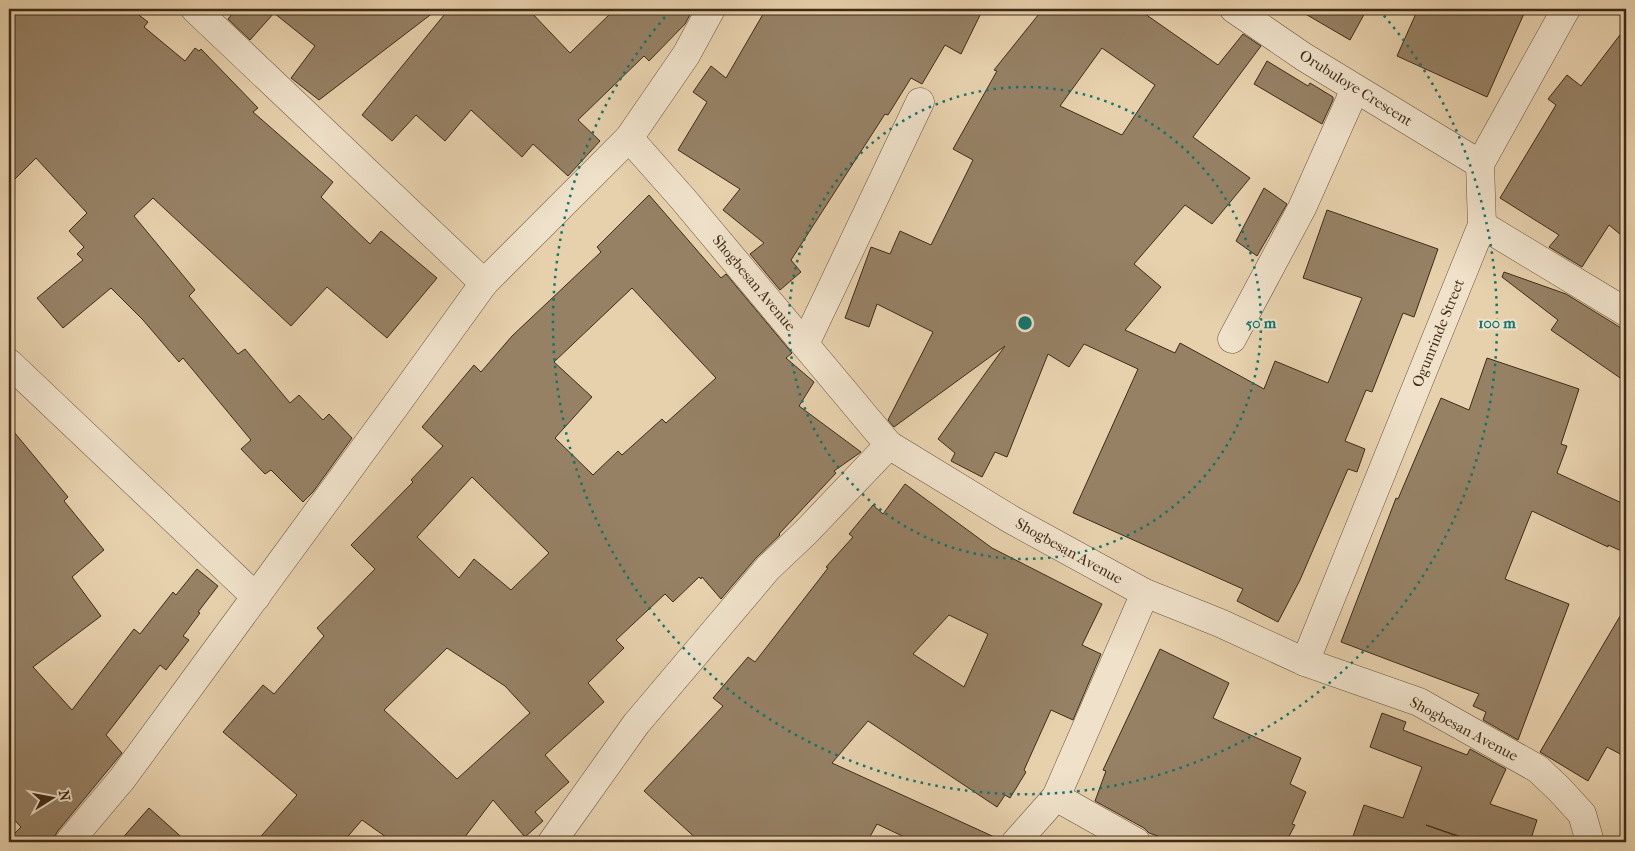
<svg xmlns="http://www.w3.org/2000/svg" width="1635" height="851" font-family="'IM FELL French Canon',serif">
	<rect width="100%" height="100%" fill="#e7d1ad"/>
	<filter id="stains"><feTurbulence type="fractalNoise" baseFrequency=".004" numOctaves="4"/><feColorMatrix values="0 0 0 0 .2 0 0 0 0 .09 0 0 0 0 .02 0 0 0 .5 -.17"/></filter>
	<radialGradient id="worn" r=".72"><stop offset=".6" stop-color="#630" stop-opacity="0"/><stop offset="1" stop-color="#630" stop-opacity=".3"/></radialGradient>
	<!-- building -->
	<g fill="#968165" stroke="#3f2b17" fill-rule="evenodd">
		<polygon points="9,9 131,9 148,22 144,27 185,61 195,48 199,51 201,49 258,108 253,112 333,182 321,197 370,244 381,231 437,278 387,338 327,287 291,326 153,198 134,216 195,290 189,296 238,354 245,349 290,403 299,395 323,420 329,414 352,438 313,492 303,502 271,470 265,474 241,449 251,440 183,358 179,362 143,320 111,288 63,328 37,298 83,260 77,254 84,247 69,231 87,213 36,158 9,185"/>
		<polygon points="236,9 438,9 319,100 291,78 315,46 274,13 250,40 228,19"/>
		<polygon points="449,9 528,9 570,53 615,9 693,9 685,24 649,61 644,56 578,120 600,141 568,176 533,144 522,157 471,110 445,141 416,115 392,141 362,115"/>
		<polygon points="766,9 983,9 961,54 945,45 922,84 911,78 888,115 885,114 791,260 801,272 780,290 750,254 764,243 723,210 740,189 678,150 707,102 693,92 711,66 726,78"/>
		<path d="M 1043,9 L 1138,9 L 1218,65 L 1243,34 L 1261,46 L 1193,137 L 1250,178 L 1212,224 L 1185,205 L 1134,264 L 1161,287 L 1125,330 L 1175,353 L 1180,343 L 1264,389 L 1275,361 L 1328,383 L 1362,298 L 1303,278 L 1327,210 L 1438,249 L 1414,317 L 1403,313 L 1372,392 L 1366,390 L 1345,441 L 1365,449 L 1357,472 L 1348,469 L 1300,580 L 1278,622 L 1237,601 L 1243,589 L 1073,513 L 1138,369 L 1084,344 L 1069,367 L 1048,354 L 1007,457 L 995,452 L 982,477 L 951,461 L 955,453 L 938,439 L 1005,346 L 894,427 L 888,420 L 933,332 L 877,304 L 869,327 L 845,318 L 871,247 L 890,254 L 900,231 L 931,245 L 973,160 L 953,149 L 997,71 L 994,70 ZM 1102,48 L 1155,85 L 1122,135 L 1060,106 Z"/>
		<polygon points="1297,9 1367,9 1350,40"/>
		<polygon points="1418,9 1526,9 1487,97 1397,56"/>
		<polygon points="1626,27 1626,239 1609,225 1582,267 1549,247 1559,235 1500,198 1556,105 1548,99 1567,75 1581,86"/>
		<polygon points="1267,61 1308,86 1310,83 1333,97 1333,100 1322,124 1254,84"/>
		<polygon points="1264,188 1287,204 1257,256 1236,241"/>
		<path d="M 649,195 L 721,278 L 726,274 L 792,353 L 786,358 L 814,382 L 799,406 L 861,452 L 834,471 L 836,473 L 779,534 L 780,535 L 756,558 L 721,599 L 702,577 L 701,579 L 699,577 L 673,602 L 665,594 L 616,640 L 624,648 L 588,683 L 604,702 L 545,755 L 569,782 L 535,812 L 543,821 L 525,837 L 493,800 L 461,842 L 393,842 L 362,820 L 343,842 L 256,842 L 297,795 L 223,732 L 263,685 L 274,694 L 324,636 L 317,628 L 375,569 L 351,545 L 413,482 L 411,480 L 443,446 L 422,427 L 474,365 L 481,372 L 512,336 L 601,252 L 597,247 ZM 632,288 L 716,378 L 666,423 L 662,419 L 622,455 L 618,451 L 593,475 L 555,438 L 592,397 L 554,362 ZM 472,477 L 549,553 L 511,590 L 474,559 L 459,578 L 417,537 ZM 447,648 L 505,686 L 530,713 L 457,779 L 384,710 Z"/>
		<polygon points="1504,272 1566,294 1626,331 1626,382 1551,330 1558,320 1502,277"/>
		<polygon points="1487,358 1579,389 1561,444 1567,446 1557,473 1626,505 1626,553 1608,545 1608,547 1532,511 1505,579 1569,604 1518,740 1483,720 1486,712 1473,706 1479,694 1341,642 1396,498 1398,499 1441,398 1469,410"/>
		<polygon points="9,426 68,497 64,501 104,550 72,577 101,616 33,667 72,710 134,629 140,634 173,592 176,595 197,569 218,586 198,612 200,613 183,636 189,640 166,670 160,665 106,735 122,753 57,832 52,842 9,842 9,839 21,827 9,814"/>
		<path d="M 905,484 L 992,548 L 1102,604 L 1082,645 L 1101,654 L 1073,720 L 1051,710 L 1024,770 L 1026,772 L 1010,798 L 1005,795 L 997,807 L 868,721 L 832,763 L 1001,840 L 1001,842 L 915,842 L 877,824 L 867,842 L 700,842 L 644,791 L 723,706 L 713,698 L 748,657 L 755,662 L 828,568 L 826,567 L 853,537 L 849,534 L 873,505 L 883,514 ZM 949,615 L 988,634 L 964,687 L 913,654 Z"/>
		<polygon points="1626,606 1626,757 1607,747 1588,781 1540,752"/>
		<polygon points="1160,649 1229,683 1213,718 1301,758 1290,784 1306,792 1292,824 1295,825 1286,842 1175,842 1149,833 1144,828 1095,801 1106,771 1103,770"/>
		<polygon points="1382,713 1406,722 1403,730 1467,755 1470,749 1506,769 1490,804 1537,820 1530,842 1477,842 1426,825 1462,838 1461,842 1351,842 1364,805 1403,818 1422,767 1370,747"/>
		<polygon points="149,808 187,842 119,842"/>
	</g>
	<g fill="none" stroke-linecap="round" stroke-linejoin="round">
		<defs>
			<g id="minor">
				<polyline points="195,9 484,283"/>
				<polyline points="1234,9 1304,57 1480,164"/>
				<polyline points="629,138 683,199 889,445 1012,520 1145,593 1220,623 1305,662 1419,702 1538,769 1559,789 1582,814 1590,842"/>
				<polyline points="1482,225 1626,312"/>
				<polyline points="1232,339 1302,208 1355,89"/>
				<polyline points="805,344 920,102"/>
				<polyline points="9,363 256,597"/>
				<polyline points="1305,662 1482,225 1480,164 1566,9"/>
				<polyline points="1056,797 1136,842"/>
				<polyline points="69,842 122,779 396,405 484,283 629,138 686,55 711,9"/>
				<polyline points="552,842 636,724 768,568 806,532 889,445"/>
				<polyline points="1016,842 1056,797 1145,593"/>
			</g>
		</defs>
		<!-- minor casing -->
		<use href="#minor" stroke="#69543c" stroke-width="29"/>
		<!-- minor -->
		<use href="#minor" stroke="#efe1ca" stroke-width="28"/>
	</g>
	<!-- distance rings -->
	<g fill="none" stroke="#0f766e" stroke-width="2.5" stroke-dasharray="2.5 5">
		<circle cx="1025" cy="323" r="236"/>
		<path d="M1379 10A472 472 0 1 1 671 10"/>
	</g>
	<g text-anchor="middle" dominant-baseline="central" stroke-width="4" stroke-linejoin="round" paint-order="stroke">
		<!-- street labels -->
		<g font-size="15" fill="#3f2b17" stroke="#efe1ca">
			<text transform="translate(1356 88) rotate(32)">Orubuloye Crescent</text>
			<text transform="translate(754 283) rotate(50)">Shogbesan Avenue</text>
			<text transform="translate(1438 333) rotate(-68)">Ogunrinde Street</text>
			<text transform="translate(1069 551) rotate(29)">Shogbesan Avenue</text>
			<text transform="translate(1464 729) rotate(28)">Shogbesan Avenue</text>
		</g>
	</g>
	<circle cx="1025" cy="323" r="8" fill="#0f766e" stroke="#efe1ca" stroke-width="2.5"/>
	<g font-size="15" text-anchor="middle" font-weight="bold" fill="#0f766e" stroke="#efe1ca" stroke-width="4" stroke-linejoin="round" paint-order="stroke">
		<text x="1261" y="328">50 m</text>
		<text x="1497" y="328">100 m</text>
	</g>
	<!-- margin -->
	<rect width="1635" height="851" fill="none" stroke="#e7d1ad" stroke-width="30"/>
	<rect x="10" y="10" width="1615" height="831" fill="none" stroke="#3f2b17" stroke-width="2.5"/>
	<rect x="15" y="15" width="1605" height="821" fill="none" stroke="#3f2b17"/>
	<!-- north arrow -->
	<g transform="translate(52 798) rotate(79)" stroke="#efe1ca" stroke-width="4" paint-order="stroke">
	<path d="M0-4L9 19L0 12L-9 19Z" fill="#3f2b17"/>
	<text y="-8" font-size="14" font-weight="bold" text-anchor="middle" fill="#3f2b17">N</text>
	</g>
	<rect width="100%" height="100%" filter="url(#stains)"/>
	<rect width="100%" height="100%" fill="url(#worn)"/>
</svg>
